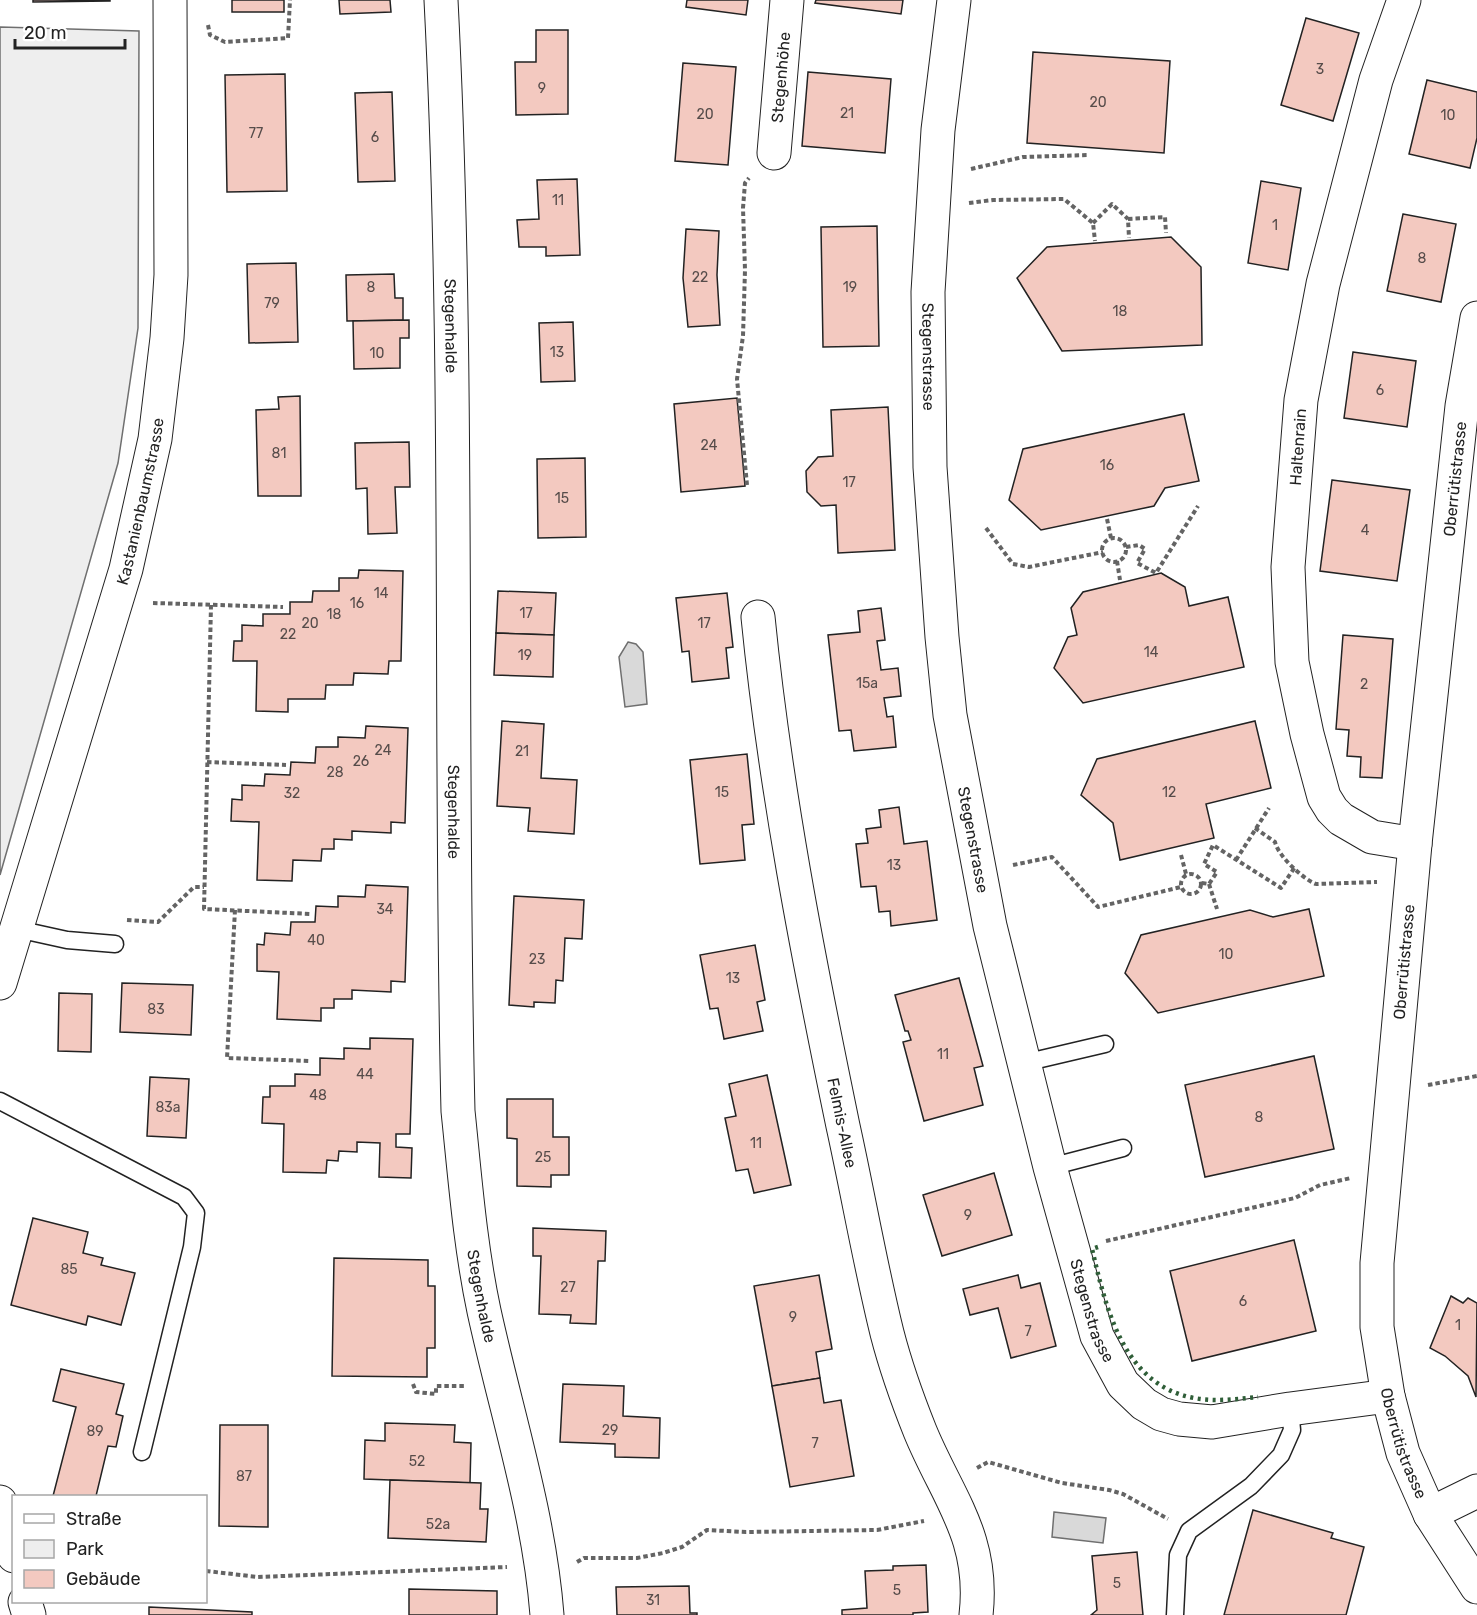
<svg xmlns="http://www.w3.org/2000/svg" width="1477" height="1615" font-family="Rubik,sans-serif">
	<rect width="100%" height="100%" fill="#fff"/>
	<!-- green -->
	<polygon fill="#eee" stroke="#6f6f6f" stroke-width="1.5" points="0,27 139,31 138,328 118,463 0,875"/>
	<!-- water -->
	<g fill="#d9d9d9" stroke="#6f6f6f" stroke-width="1.5">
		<polygon points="628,642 636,644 643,652 647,704 625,707 619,657"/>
		<polygon points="1054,1512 1106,1518 1103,1543 1052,1537"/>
	</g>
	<!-- building -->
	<g fill="#f3c9c0" stroke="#222" stroke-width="1.5">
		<polygon points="33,0 110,0 110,1 33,2"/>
		<rect x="232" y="0" width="52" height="12"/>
		<polygon points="339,0 390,0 391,12 340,14"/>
		<polygon points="687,0 748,0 746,15 686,7"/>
		<polygon points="816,0 903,0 901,14 815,3"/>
		<polygon points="1306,18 1359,33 1333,121 1281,105"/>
		<polygon points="536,30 568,30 568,114 516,115 515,62 536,62"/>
		<polygon points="1033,52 1170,61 1164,153 1027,143"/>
		<polygon points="683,63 736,67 728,165 675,161"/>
		<polygon points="808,72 891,79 885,153 802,146"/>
		<polygon points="285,74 287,191 227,192 225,75"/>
		<polygon points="1427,80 1477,92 1477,138 1470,168 1409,154"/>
		<polygon points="392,92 395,181 358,182 355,93"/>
		<polygon points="577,179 580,255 546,256 546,247 519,247 517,220 539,219 537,180"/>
		<polygon points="1261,181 1301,188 1288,270 1248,263"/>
		<polygon points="1403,214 1456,224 1441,302 1387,291"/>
		<polygon points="877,226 879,346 823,347 821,227"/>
		<polygon points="686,229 719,231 717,275 720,325 688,327 683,278"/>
		<polygon points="1171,237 1201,267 1202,345 1062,351 1017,278 1047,247"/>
		<polygon points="296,263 298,342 249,343 247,264"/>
		<polygon points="394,274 395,298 403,298 403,320 347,321 346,275"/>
		<polygon points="409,320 409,338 400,338 400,368 354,369 353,321"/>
		<polygon points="573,322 575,381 541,382 539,323"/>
		<polygon points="1353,352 1416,361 1407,427 1344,418"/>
		<polygon points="300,396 301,496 258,496 256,410 279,409 278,397"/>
		<polygon points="737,398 745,486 681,492 674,404"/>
		<polygon points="888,407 895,550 838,553 836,505 821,506 807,492 806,471 818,457 833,456 831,410"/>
		<polygon points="1184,414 1199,481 1165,488 1154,506 1041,530 1009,500 1023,449"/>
		<polygon points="409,442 410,487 395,487 397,533 368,534 367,488 356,489 355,443"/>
		<polygon points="585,458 586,537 538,538 537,459"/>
		<polygon points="1332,480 1410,490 1397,581 1320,571"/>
		<polygon points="359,570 403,571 401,661 389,661 388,674 354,673 353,685 326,685 325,699 288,699 288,712 256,711 257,661 233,661 234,641 242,641 242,625 263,626 263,614 290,614 290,602 312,602 313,591 339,591 339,578 358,578"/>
		<polygon points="1161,573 1185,587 1189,606 1228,597 1244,667 1083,703 1054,668 1068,637 1077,635 1071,608 1083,592"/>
		<polygon points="498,591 556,593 554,635 496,633"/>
		<polygon points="727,593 733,647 726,648 729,678 692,682 689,651 682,652 676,598"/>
		<polygon points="881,608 885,640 877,641 881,670 898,668 901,696 884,698 887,717 893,716 896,747 854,751 851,730 839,731 828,635 860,632 858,611"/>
		<polygon points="496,633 554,635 553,677 494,675"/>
		<polygon points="1343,635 1393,639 1382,778 1360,777 1361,757 1347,756 1349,730 1336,729"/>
		<polygon points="502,721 544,724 541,778 577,780 574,834 528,831 530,808 497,806"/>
		<polygon points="1255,721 1271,788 1206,804 1214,838 1120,860 1113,823 1081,795 1097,759"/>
		<polygon points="366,726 408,728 405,823 391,822 391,833 352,831 352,840 334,839 334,849 322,849 321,861 293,860 292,881 257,880 259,822 231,821 232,799 242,800 242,785 264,786 265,774 290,775 291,762 315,763 316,747 338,747 338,737 365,738"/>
		<polygon points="747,754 754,824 742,825 745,860 700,864 690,760"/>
		<polygon points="899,807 904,844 927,841 937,920 891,926 890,911 879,912 876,886 861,887 856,844 868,843 866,829 881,827 879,810"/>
		<polygon points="366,885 408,887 405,982 391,981 391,992 352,990 352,999 334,999 334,1008 321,1008 321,1021 277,1019 279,972 257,971 257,944 264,945 265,933 290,935 291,922 315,922 316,906 338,907 338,896 365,897"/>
		<polygon points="514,896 584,900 582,939 565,938 563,981 556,980 555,1003 534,1002 534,1007 509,1005"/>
		<polygon points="1309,909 1324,976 1158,1013 1125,973 1141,935 1250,910 1273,917"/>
		<polygon points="755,945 765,1000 757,1002 763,1031 724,1039 718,1008 710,1009 700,955"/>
		<polygon points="959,978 983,1066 974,1068 983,1105 924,1121 903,1042 911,1040 908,1031 905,1031 895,995"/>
		<polygon points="122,983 193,985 191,1035 120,1032"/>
		<polygon points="59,993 92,994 91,1052 58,1051"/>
		<polygon points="370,1038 413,1039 410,1134 396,1134 396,1147 412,1148 411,1178 379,1177 380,1143 357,1142 357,1152 339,1151 338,1161 327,1160 326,1173 283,1172 284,1124 262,1123 263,1097 270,1097 270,1086 295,1086 295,1074 320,1075 320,1058 344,1059 344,1048 370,1049"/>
		<polygon points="1314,1056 1334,1149 1205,1177 1185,1085"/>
		<polygon points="767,1075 791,1185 754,1193 748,1169 736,1171 725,1118 736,1116 729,1084"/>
		<polygon points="150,1077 189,1079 186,1138 147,1136"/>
		<polygon points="507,1099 553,1099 553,1137 569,1137 569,1175 551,1175 551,1187 517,1186 517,1139 507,1138"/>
		<polygon points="994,1173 1012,1235 942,1256 923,1195"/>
		<polygon points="33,1218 88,1232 83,1253 103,1258 101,1265 135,1273 121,1325 88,1316 86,1325 11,1305"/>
		<polygon points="533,1228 606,1231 605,1261 598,1261 596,1324 570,1323 571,1315 539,1314 541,1256 533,1256"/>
		<polygon points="1294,1240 1316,1331 1192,1361 1170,1271"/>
		<polygon points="334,1258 428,1260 428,1286 435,1286 435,1348 427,1348 427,1377 332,1376"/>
		<polygon points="819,1275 832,1349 816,1352 820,1378 772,1386 754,1286"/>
		<polygon points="1018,1275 1021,1288 1040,1283 1056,1346 1011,1358 998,1308 970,1315 963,1289"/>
		<polygon points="1451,1296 1463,1303 1468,1298 1477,1303 1476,1397 1468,1376 1445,1356 1430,1348"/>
		<polygon points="61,1369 124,1384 116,1414 123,1416 116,1447 108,1446 96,1496 53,1496 76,1407 53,1401"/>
		<polygon points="820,1378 824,1403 841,1400 854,1476 790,1487 772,1386"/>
		<polygon points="563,1384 624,1386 623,1416 660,1418 659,1458 615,1457 615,1444 560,1442"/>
		<polygon points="385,1423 455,1425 454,1442 471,1443 470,1483 364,1479 365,1440 385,1441"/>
		<polygon points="220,1425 268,1425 268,1527 219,1526"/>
		<polygon points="390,1480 481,1483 480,1509 488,1509 486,1542 388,1538"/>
		<polygon points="1253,1510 1333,1533 1331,1538 1364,1547 1346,1615 1224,1615"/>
		<polygon points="1137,1552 1143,1615 1091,1615 1097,1610 1092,1556"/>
		<polygon points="926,1565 928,1612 913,1613 913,1615 842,1615 842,1610 867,1608 865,1571 893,1570 893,1566"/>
		<polygon points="689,1586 690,1613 697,1613 697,1615 617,1615 616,1587"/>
		<polygon points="409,1589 497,1591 497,1615 409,1615"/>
		<polygon points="149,1607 252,1612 252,1615 149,1615"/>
	</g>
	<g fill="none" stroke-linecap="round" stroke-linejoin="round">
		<defs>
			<g id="lane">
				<polyline points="17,929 67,940 115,944"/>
				<polyline points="1024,1063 1105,1044"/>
				<polyline points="0,1101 184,1197 196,1213 192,1247 142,1452"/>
				<polyline points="1050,1167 1123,1148"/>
				<polyline points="1175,1615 1178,1555 1189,1531 1251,1486 1281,1455 1292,1430 1290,1409"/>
			</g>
			<g id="street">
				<path id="s1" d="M 441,0 C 460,370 449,741 458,1111 C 465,1178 470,1245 484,1311 C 506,1412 539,1512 547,1615"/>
				<path id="s2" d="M 954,0 L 938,130 L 928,292 L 930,467 L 942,637 L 950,715 L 990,926 L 1050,1167 L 1097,1336 L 1123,1384 L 1144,1404 L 1161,1414 L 1179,1419 L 1212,1422 L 1290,1409 L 1388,1396"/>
				<polyline points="1404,0 1376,80 1323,284 1301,400 1288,567 1292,662 1307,734 1324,797 1332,810 1341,819 1372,837 1415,844"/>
				<path id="s3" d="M 774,153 L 787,0"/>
				<path id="s4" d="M 1477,318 L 1462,406 L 1415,844 L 1377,1263 L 1377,1327 L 1388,1396 L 1403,1453 L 1430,1514 L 1477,1587"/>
				<path id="s5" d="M 758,617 C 775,788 808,957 843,1126 C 858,1194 870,1264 887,1333 C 895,1364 908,1401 920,1431 C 947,1497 985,1537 976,1615"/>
				<polyline points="0,1502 14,1556"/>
				<polyline points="1430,1514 1477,1491"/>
				<polyline points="25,1602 29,1615"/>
			</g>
			<g id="secondary">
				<path id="s6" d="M 0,983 L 126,569 L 155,439 L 167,338 L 171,275 L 170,0"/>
			</g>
		</defs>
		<!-- lane casing -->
		<use href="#lane" stroke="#222" stroke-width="19"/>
		<!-- street casing -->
		<use href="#street" stroke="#222" stroke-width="35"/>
		<!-- secondary casing -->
		<use href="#secondary" stroke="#222" stroke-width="35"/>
		<!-- path -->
		<g stroke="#646464" stroke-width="4" stroke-dasharray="4.5 3" stroke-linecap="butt">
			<polyline points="208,25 210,35 225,42 288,38 290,0"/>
			<polyline points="971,169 1023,157 1089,155"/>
			<polyline points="969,203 993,200 1064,199 1093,223 1095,241"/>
			<polyline points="1128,219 1165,217 1166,233"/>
			<polyline points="1093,223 1112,204 1128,219 1129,238"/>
			<polyline points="747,485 737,379 743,336 745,270 743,208 745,183 749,178"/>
			<polyline points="1107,519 1111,538"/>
			<polyline points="986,528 1013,564 1029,567 1103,552"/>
			<circle cx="1114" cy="550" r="12"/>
			<polyline points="1126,547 1139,545 1145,549 1137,563 1156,573 1198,506"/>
			<polyline points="1117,561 1120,580"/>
			<polyline points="153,603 283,607"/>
			<polyline points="211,605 204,909 311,914"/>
			<polyline points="207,762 286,765"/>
			<path d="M 1255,828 L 1275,842 C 1278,856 1303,879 1316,884 L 1377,882"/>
			<polyline points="1181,855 1186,874"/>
			<polyline points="1236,860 1269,808"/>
			<polyline points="1013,865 1052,857 1098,907 1181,887"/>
			<circle cx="1191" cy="884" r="10"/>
			<polyline points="1202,883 1209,884 1217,872 1204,864 1213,845 1281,888 1295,867"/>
			<polyline points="1209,884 1217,909"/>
			<polyline points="235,910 227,1058 311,1061"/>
			<polyline points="127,920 158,922 194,887 204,887"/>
			<polyline points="1428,1085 1477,1076"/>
			<polyline points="1106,1241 1295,1198 1320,1185 1351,1178"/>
			<polyline points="413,1384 416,1392 436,1394 436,1386 465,1386"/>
			<polyline points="977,1468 988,1462 1062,1483 1109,1490 1123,1494 1168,1519"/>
			<polyline points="577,1562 584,1558 637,1558 663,1553 682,1547 707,1530 746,1532 877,1530 924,1521"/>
			<polyline points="206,1571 258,1577 507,1567"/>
		</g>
		<!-- lane -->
		<use href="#lane" stroke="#fff" stroke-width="16"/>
		<!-- street -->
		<use href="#street" stroke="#fff" stroke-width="33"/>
		<!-- secondary -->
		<use href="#secondary" stroke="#fff" stroke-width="33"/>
		<!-- hedge -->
		<path stroke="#2f5e38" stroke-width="4.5" stroke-dasharray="3 4.5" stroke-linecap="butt" d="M 1098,1247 L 1092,1249 C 1106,1308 1123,1385 1194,1398 C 1215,1402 1237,1399 1258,1397"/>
	</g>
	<g text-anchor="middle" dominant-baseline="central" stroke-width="4.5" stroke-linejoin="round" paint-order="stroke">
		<!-- number labels -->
		<g font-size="14" fill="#564c4a">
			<text x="1320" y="69">3</text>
			<text x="542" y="88">9</text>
			<text x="1098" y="102">20</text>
			<text x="847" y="113">21</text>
			<text x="705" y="114">20</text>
			<text x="1448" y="115">10</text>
			<text x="256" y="133">77</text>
			<text x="375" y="137">6</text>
			<text x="558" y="200">11</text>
			<text x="1275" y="225">1</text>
			<text x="1422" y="258">8</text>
			<text x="700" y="277">22</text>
			<text x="371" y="287">8</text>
			<text x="850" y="287">19</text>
			<text x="272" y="303">79</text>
			<text x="1120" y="311">18</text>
			<text x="557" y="352">13</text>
			<text x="377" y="353">10</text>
			<text x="1380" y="390">6</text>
			<text x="709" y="445">24</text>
			<text x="279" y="453">81</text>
			<text x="1107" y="465">16</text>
			<text x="849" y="482">17</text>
			<text x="562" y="498">15</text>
			<text x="1365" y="530">4</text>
			<text x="381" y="593">14</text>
			<text x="357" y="603">16</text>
			<text x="526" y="613">17</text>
			<text x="334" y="614">18</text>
			<text x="310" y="623">20</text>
			<text x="704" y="623">17</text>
			<text x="288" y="634">22</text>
			<text x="1151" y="652">14</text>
			<text x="525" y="655">19</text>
			<text x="867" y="683">15a</text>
			<text x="1364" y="684">2</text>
			<text x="383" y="750">24</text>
			<text x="522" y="751">21</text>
			<text x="361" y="761">26</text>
			<text x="335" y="772">28</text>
			<text x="722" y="792">15</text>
			<text x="1169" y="792">12</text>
			<text x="292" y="793">32</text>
			<text x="894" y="865">13</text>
			<text x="385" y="909">34</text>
			<text x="316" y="940">40</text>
			<text x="1226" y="954">10</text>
			<text x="537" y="959">23</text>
			<text x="733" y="978">13</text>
			<text x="156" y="1009">83</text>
			<text x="943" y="1054">11</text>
			<text x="365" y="1074">44</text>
			<text x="318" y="1095">48</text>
			<text x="168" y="1107">83a</text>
			<text x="1259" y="1117">8</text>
			<text x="756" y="1143">11</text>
			<text x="543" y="1157">25</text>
			<text x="968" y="1215">9</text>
			<text x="69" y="1269">85</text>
			<text x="568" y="1287">27</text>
			<text x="1243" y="1301">6</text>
			<text x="793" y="1317">9</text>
			<text x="1458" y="1325">1</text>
			<text x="1028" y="1331">7</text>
			<text x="610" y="1430">29</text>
			<text x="95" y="1431">89</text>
			<text x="815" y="1443">7</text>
			<text x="417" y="1461">52</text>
			<text x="244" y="1476">87</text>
			<text x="438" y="1524">52a</text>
			<text x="1117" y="1583">5</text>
			<text x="897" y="1590">5</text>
			<text x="653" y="1600">31</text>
		</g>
		<!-- street labels -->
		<g font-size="16" fill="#222" stroke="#fff">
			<text stroke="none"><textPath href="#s3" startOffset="76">Stegenhöhe</textPath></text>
			<text stroke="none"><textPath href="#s1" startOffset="326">Stegenhalde</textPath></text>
			<text stroke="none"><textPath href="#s2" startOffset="358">Stegenstrasse</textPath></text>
			<text transform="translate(1298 447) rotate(-86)">Haltenrain</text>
			<text transform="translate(1455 479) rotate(-84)">Oberrütistrasse</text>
			<text stroke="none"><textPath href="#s6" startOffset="502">Kastanienbaumstrasse</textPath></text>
			<text stroke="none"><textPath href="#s1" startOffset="812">Stegenhalde</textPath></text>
			<text stroke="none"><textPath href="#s2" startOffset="844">Stegenstrasse</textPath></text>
			<text transform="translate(1404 962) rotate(-85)">Oberrütistrasse</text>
			<text stroke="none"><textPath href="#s5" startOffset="513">Felmis-Allee</textPath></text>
			<text stroke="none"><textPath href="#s1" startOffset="1298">Stegenhalde</textPath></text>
			<text stroke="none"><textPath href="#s2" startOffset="1330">Stegenstrasse</textPath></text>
			<text stroke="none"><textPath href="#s4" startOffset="1134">Oberrütistrasse</textPath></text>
		</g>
	</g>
	<!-- legend -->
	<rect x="12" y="1495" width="195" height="108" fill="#ffffff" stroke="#a7a7a7" stroke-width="1.5"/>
	<rect x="24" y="1514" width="30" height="9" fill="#ffffff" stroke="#a7a7a7" stroke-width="1.5"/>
	<text x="66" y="1525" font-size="18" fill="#222222">Straße</text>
	<rect x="24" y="1540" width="30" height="18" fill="#eeeeee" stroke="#a7a7a7" stroke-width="1.5"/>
	<text x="66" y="1555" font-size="18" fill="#222222">Park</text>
	<rect x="24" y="1570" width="30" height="18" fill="#f3c9c0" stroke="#a7a7a7" stroke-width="1.5"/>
	<text x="66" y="1585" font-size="18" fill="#222222">Gebäude</text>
	<!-- scale -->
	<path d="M15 39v9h110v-9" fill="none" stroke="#222222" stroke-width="3"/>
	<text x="24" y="39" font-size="18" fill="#222222" stroke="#ffffff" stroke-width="4.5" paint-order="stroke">20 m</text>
</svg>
